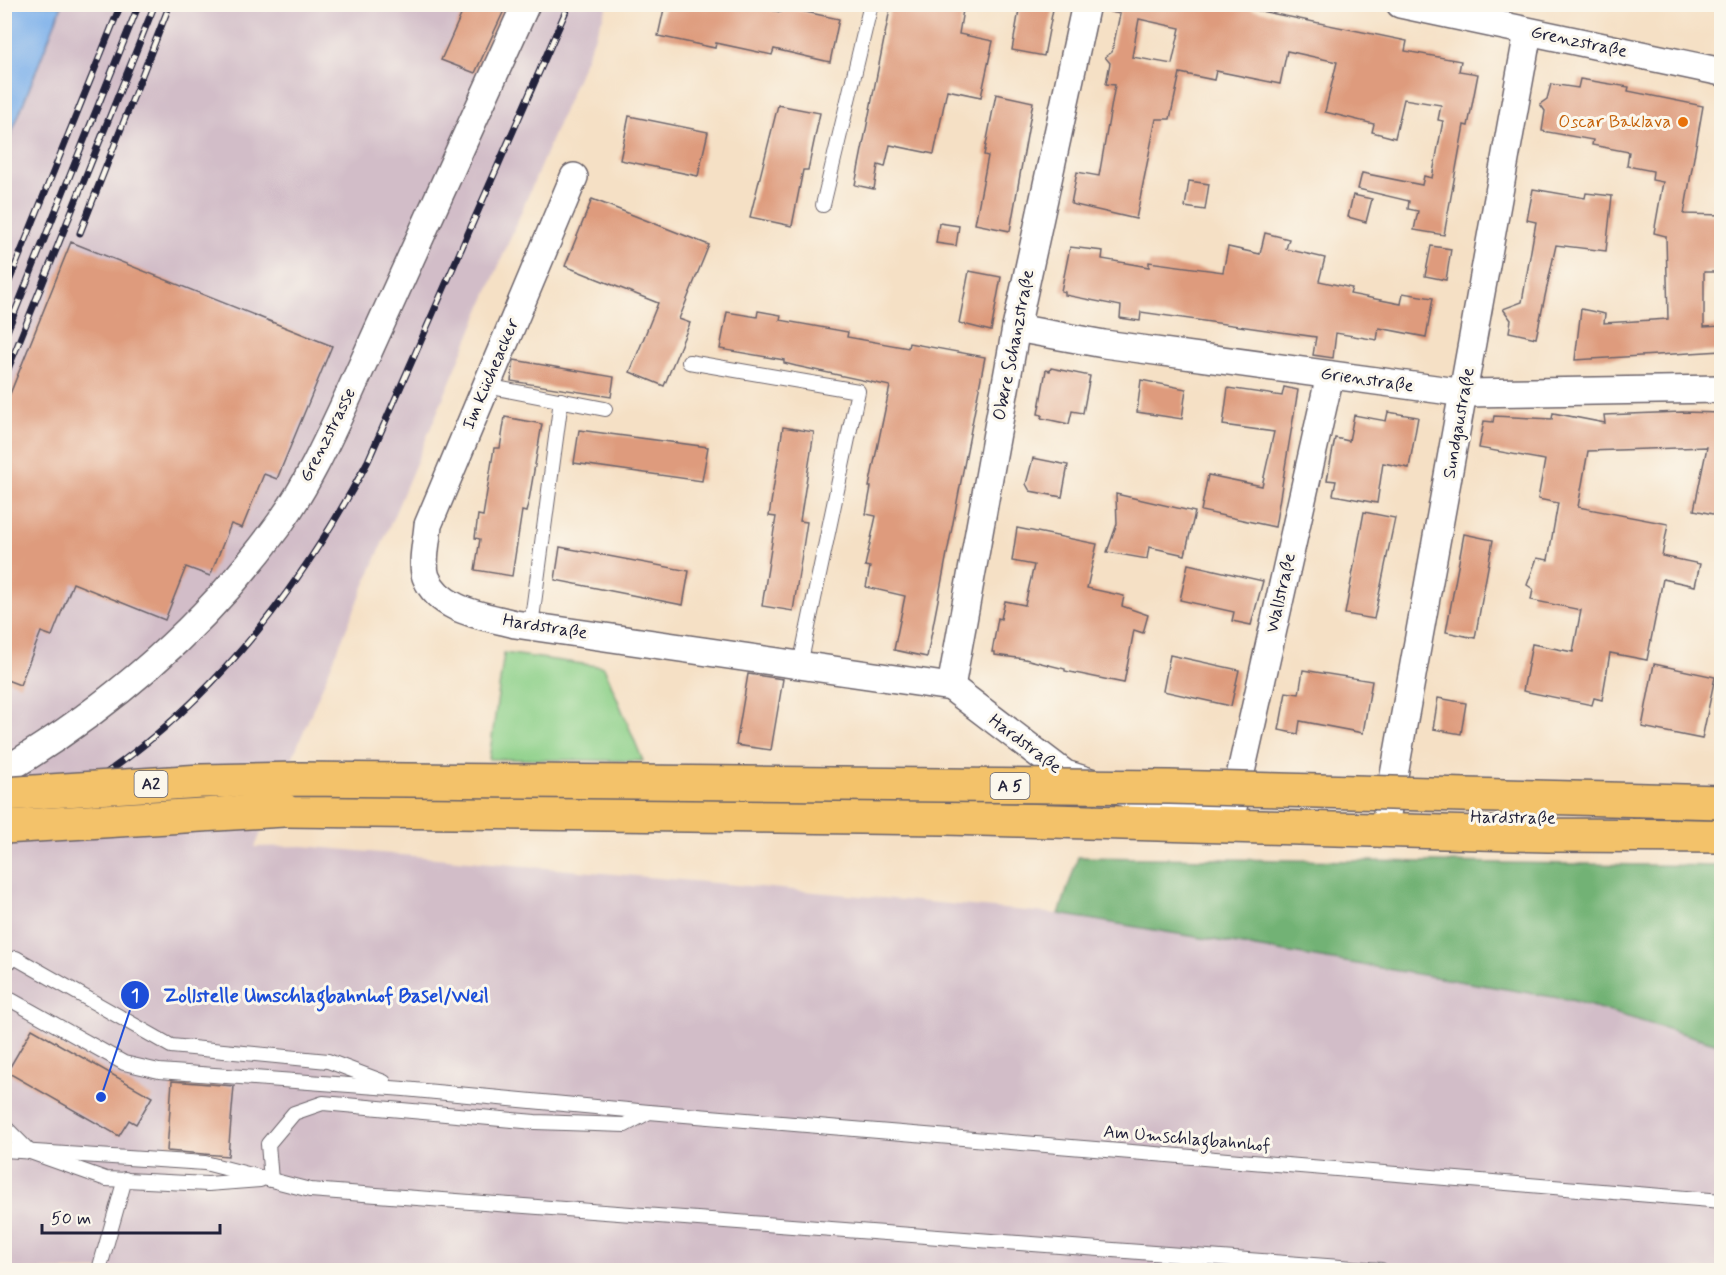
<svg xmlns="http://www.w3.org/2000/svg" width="1726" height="1275" font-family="Mynerve,sans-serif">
	<rect width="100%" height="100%" fill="#fbf7ec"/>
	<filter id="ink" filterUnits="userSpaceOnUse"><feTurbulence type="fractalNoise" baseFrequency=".0167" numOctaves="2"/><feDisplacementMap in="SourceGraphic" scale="12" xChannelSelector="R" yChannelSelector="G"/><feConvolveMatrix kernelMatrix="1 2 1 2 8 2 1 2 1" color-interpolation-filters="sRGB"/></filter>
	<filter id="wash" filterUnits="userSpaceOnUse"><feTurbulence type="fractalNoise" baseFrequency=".008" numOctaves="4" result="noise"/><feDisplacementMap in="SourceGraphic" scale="24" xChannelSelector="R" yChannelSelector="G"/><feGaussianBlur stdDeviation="1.35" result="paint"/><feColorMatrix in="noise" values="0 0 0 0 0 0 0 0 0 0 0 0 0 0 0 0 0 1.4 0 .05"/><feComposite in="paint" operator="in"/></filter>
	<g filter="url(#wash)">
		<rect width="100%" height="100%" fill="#f5e0c5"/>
		<!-- industrial -->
		<polygon fill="#d2bdc8" points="5,5 608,5 255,847 303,846 1059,914 1571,1000 1721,1045 1721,1270 5,1270"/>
		<!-- green -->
		<polygon fill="#8dd089" stroke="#587962" stroke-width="1.5" points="504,653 604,667 643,761 489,759"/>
		<!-- forest -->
		<polygon fill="#72b275" stroke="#4a6a58" stroke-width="1.5" points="1078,857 1721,866 1721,1045 1571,1000 1059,914"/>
		<!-- water -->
		<polygon fill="#7eb1eb" stroke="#506a93" stroke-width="1.5" points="5,4 62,5 5,150 4,5"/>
		<g id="blocks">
			<!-- building -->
			<g fill="#de9b7d" fill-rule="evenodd">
				<polygon points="466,4 507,4 475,73 441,60"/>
				<polygon points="665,4 744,4 781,12 782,7 839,19 830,62 774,49 772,55 716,43 715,48 658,36"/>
				<polygon points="891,4 964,4 959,34 993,41 981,97 947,90 934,154 890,145 885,167 878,165 874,189 855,185"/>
				<polygon points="1020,4 1054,4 1044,56 1012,50"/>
				<path d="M 1111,4 L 1226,4 L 1407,41 L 1405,51 L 1461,61 L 1459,71 L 1478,74 L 1468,126 L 1464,125 L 1444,235 L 1414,230 L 1418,211 L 1408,209 L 1409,201 L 1358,189 L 1362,173 L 1422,185 L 1424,176 L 1432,178 L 1443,121 L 1438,120 L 1441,105 L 1404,99 L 1395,138 L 1372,132 L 1374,124 L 1325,112 L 1337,62 L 1287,51 L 1280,84 L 1216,71 L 1214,80 L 1180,73 L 1170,119 L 1156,119 L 1136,219 L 1071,204 L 1077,172 L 1099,176 L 1115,85 L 1106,84 L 1110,63 L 1105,57 L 1112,52 L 1120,14 L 1110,12 ZM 1139,19 L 1180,28 L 1172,64 L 1132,57 Z"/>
				<polygon points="1580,79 1629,87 1628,91 1703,106 1684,214 1722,215 1722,272 1704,272 1704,327 1722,326 1722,351 1575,360 1581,309 1605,314 1604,323 1668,319 1666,236 1654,233 1663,182 1652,180 1653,171 1627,166 1629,152 1592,145 1593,140 1542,131 1545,111 1540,104 1547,99 1551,84 1578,88"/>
				<polygon points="996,94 1033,102 1010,231 975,224 988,156 984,155"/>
				<polygon points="778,105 820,113 808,170 803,170 792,226 750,217"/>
				<polygon points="629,116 708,132 698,176 620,160"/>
				<polygon points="1189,181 1209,184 1205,210 1185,207"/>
				<polygon points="1533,189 1585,198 1586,193 1612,196 1606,251 1556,245 1536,338 1509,332 1511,320 1503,309 1522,302 1536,222 1527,220"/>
				<polygon points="1353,195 1372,199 1366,222 1348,217"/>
				<polygon points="592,199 709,245 679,319 690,323 664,386 630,372 658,303 565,266"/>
				<polygon points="939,223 959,226 956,246 936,243"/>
				<polygon points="1265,233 1289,239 1286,249 1325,258 1319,281 1352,288 1350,294 1401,304 1403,293 1433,298 1426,337 1379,328 1377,340 1336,333 1333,358 1313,355 1316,337 1141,312 1140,321 1120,318 1121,306 1065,295 1065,292 1061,291 1070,247 1103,251 1102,259 1149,267 1149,262 1223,272 1228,247 1260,254"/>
				<polygon points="71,242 332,346 277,479 264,474 242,528 231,524 210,576 186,567 165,620 73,583 52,636 41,632 20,685 4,679 4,409"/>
				<polygon points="1431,246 1451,249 1446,280 1425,276"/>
				<polygon points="969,271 1001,277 991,331 959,323"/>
				<polygon points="758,311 781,315 780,320 848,332 847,337 908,348 909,343 985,357 927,657 894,650 905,596 866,587 870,567 865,566 876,516 866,514 871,487 869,487 890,386 796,366 784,363 784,360 720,349 727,312 757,317"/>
				<polygon points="514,360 614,377 611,397 511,381"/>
				<polygon points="1051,368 1090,376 1083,413 1072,411 1069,424 1041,418 1042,415 1038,414 1046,370 1050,371"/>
				<polygon points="1141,380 1186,389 1182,419 1137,412"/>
				<polygon points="1284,387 1298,390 1275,527 1201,511 1208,475 1262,486 1274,432 1223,425 1228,388 1282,396"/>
				<polygon points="1388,412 1418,417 1409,468 1383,463 1377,503 1333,495 1336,481 1327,480 1335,438 1349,441 1354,415 1386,421"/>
				<polygon points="1682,412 1722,413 1722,516 1694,510 1707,447 1588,451 1578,507 1668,524 1662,556 1700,564 1695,586 1663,579 1647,660 1610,653 1602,700 1594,698 1592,705 1523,691 1532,644 1573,652 1581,610 1531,600 1533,589 1527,585 1537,558 1548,560 1558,503 1538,499 1545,460 1479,448 1484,421 1493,422 1494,416 1552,419 1553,413 1605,423 1604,415"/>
				<polygon points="505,417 542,424 529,500 526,512 522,511 512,576 475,570 480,539 475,538 478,515 483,516 494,448 500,448"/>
				<polygon points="783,427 814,432 800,521 807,522 793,611 762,606 776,517 769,516"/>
				<polygon points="579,430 708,447 702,481 574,463"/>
				<polygon points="1033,458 1068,465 1062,497 1030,491 1026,484"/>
				<polygon points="1116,494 1195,512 1185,555 1149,547 1147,559 1107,552 1117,524"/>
				<polygon points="1364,512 1395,518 1374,619 1345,614"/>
				<polygon points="1017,528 1097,544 1087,588 1124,596 1122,606 1148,615 1143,633 1134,630 1124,683 1065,671 1065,669 1025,659 995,655 995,652 992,652 998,618 1001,619 1005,601 1025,605 1034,565 1012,561"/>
				<polygon points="1464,534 1493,540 1475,638 1446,632"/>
				<polygon points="560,547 689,571 683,605 555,580"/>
				<polygon points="1188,564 1263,581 1251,625 1232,621 1234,612 1180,600"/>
				<polygon points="1170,655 1239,670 1231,706 1163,691"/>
				<polygon points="1654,664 1715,677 1702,739 1642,727"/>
				<polygon points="1303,670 1372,681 1363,733 1300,721 1298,734 1279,730 1286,692 1299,694"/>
				<polygon points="748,674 783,679 771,750 736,745"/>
				<polygon points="1438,698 1466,703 1461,734 1433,729"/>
				<polygon points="32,1029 152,1097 136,1124 129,1120 119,1136 7,1072"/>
				<polygon points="172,1081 234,1086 228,1156 167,1151"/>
			</g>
		</g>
	</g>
	<g filter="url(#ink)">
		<use href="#blocks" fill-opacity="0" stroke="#6c646b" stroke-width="1.5"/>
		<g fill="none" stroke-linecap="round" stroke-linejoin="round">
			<defs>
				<g id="service">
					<polyline points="823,205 871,4"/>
					<polyline points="689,362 858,391 800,665"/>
					<polyline points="486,386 605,409"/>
					<polyline points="531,626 561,400"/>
					<polyline points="4,964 16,958 171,1046 328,1061 384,1082"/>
					<polyline points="4,996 124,1063 159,1071 404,1089 649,1112 1722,1201"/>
					<polyline points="4,1126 30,1152 106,1179 208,1184 260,1180"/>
					<polyline points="4,1150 205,1163 310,1190 1381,1270"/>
					<polyline points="271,1180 268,1144 294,1113 323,1103 535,1122 625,1125 649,1112"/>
					<polyline points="99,1270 125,1179"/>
				</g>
				<g id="minor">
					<polyline points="1400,4 1722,72"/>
					<path d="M 574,177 L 428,525 C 427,540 421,563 426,577 C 439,611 485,616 515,624 L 951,687 L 1065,774 L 1187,812 L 1210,812"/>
					<polyline points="1016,328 1104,344 1465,393 1722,389"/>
					<polyline points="951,687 1016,328 1086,4"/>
					<path d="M 4,771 C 112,706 206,626 280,523 C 306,487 326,444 345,403 L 526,4"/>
					<polyline points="1232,812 1330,375"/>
					<polyline points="1387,814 1528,32"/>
				</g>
				<polyline id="motorway" points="284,810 945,818 1548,835 1722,836"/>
			</defs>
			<!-- service casing -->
			<use href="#service" stroke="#6c646b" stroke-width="16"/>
			<!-- minor casing -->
			<use href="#minor" stroke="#6c646b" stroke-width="30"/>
			<!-- motorway casing -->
			<use href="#motorway" stroke="#6c646b" stroke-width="36"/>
			<!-- service -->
			<use href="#service" stroke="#fff" stroke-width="14"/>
			<!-- minor -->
			<use href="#minor" stroke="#fff" stroke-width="27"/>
			<!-- motorway -->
			<use href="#motorway" stroke="#f3c26a" stroke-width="33"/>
			<defs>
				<g id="rail">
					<polyline points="80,233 170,4"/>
					<polyline points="4,294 121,4"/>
					<polyline points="4,339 139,4"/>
					<polyline points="4,379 155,4"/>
					<path d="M 4,834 C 27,825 47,810 68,798 C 202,717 296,597 368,461 L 569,4"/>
				</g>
			</defs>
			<!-- rail casing -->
			<use href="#rail" stroke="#22223b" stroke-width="7"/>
			<!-- rail -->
			<use href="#rail" stroke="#fbf7ec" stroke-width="4.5" stroke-dasharray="14" stroke-linecap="butt"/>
			<defs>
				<g id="motorway-bridge">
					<polyline points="4,794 201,781 299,779 1169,787 1722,802"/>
					<polyline points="4,827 284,810"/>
				</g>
			</defs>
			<!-- motorway-bridge casing -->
			<use href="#motorway-bridge" stroke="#6c646b" stroke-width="36" stroke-linecap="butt"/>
			<!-- motorway-bridge -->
			<use href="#motorway-bridge" stroke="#f3c26a" stroke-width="33"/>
		</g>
	</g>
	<!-- markers -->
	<circle fill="#e8710a" stroke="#fbf7ec" stroke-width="2" cx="1683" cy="122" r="6"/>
	<g text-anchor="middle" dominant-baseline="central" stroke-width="6" stroke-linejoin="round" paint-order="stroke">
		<!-- shield labels -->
		<g fill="#fbf7ec" stroke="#636270" stroke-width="1.5">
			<rect x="134.5" y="771" width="33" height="26" rx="4.5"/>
			<rect x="990.5" y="773" width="39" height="26" rx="4.5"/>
		</g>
		<g font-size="16" font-weight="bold" fill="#22223b">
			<text x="151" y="784">A2</text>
			<text x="1010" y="786">A 5</text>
		</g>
		<!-- street labels -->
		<g font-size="18" fill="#22223b" stroke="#fbf7ec">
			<text transform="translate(1579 42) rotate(12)">Grenzstraße</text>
			<text transform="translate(1014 345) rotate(-79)">Obere Schanzstraße</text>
			<text transform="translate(491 374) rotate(-67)">Im Kücheacker</text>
			<text transform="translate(1367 380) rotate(8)">Grienstraße</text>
			<text transform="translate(1459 423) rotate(-80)">Sundgaustraße</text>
			<text transform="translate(328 435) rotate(-63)">Grenzstrasse</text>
			<text transform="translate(1281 593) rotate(-77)">Wallstraße</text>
			<text transform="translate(545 627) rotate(9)">Hardstraße</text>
			<text transform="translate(1025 744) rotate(37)">Hardstraße</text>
			<text transform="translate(1513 818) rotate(1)">Hardstraße</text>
			<text transform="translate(1187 1139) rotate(5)">Am Umschlagbahnhof</text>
		</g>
		<!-- food labels -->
		<g font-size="18" fill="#c56008" stroke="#fbf7ec" text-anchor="end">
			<text x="1671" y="122">Oscar Baklava</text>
		</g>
	</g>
	<!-- callouts -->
	<path fill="none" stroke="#1d4ed8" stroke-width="2" d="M101 1097L135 995"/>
	<g fill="#1d4ed8" stroke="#fbf7ec" stroke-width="2">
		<circle cx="101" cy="1097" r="6"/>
		<circle cx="135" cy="995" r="15"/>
	</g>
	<g font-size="18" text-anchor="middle" font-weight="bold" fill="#fff">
		<text x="135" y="1001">1</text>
	</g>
	<g font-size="20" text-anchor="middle" font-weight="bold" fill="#1d4ed8" stroke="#fbf7ec" stroke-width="6" stroke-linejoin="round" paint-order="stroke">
		<text x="326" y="1002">Zollstelle Umschlagbahnhof Basel/Weil</text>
	</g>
	<!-- margin -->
	<rect width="1726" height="1275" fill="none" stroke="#fbf7ec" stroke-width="24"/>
	<!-- scale -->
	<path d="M42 1224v9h178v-9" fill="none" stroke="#22223b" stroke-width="3"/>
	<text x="51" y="1224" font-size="18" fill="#22223b" stroke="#fbf7ec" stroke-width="4.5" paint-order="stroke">50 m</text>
</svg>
